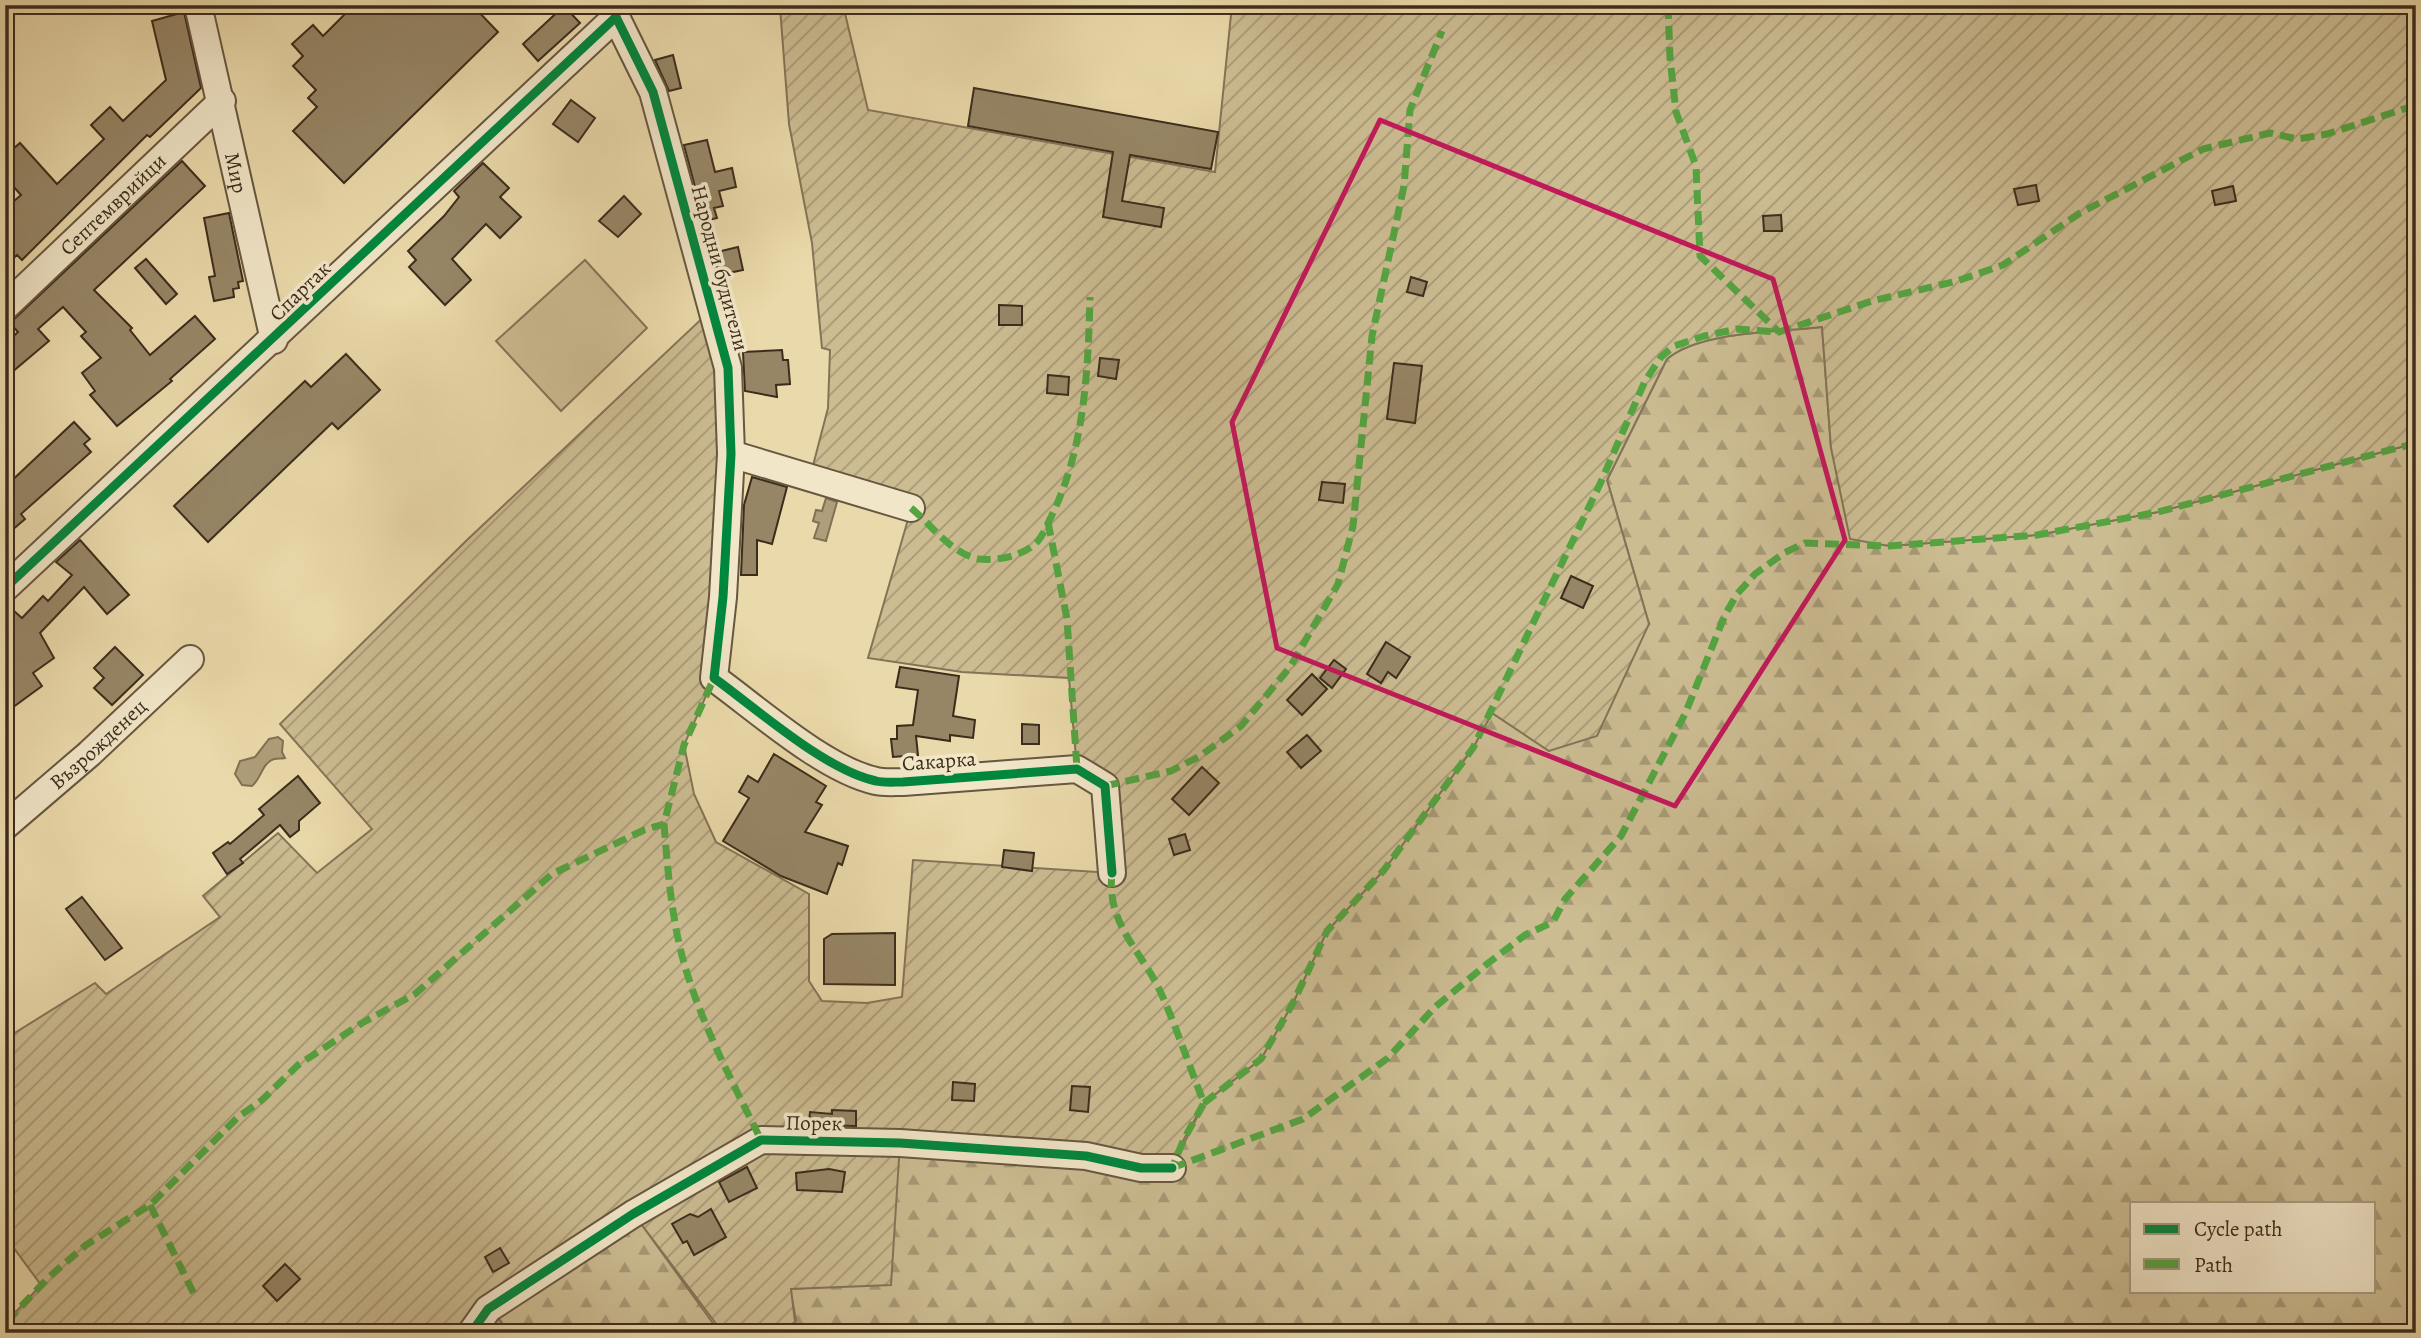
<svg xmlns="http://www.w3.org/2000/svg" width="2421" height="1338" font-family="Alegreya,serif">
	<defs>
		<pattern id="forest-firs" width="22" height="20" patternUnits="userSpaceOnUse" patternTransform="scale(1.75)"><rect width="22" height="20" fill="#ccbc92"/><path d="M5 1l3.5 6h-7zM16 11l3.5 6h-7z" fill="#a79976"/></pattern>
		<pattern id="garden-furrows" width="10" height="10" patternUnits="userSpaceOnUse" patternTransform="scale(1.75)"><rect width="10" height="10" fill="#ccbc92"/><path d="M-1 1l2-2M0 10L10 0M9 11l2-2" fill="none" stroke="#a79976"/></pattern>
	</defs>
	<rect width="100%" height="100%" fill="#ead9aa"/>
	<filter id="stains"><feTurbulence type="fractalNoise" baseFrequency=".00286" numOctaves="4"/><feColorMatrix values="0 0 0 0 .2 0 0 0 0 .09 0 0 0 0 .02 0 0 0 .5 -.17"/></filter>
	<radialGradient id="worn" r=".72"><stop offset=".6" stop-color="#630" stop-opacity="0"/><stop offset="1" stop-color="#630" stop-opacity=".3"/></radialGradient>
	<!-- grass -->
	<polygon fill="#ccbc92" stroke="#847457" stroke-width="2" points="585,260 647,328 561,411 496,341"/>
	<!-- forest -->
	<g fill="url(#forest-firs)" stroke="#847457" stroke-width="2" fill-rule="evenodd">
		<path d="M 1822,327 L 1831,448 L 1889,546 L 2037,535 L 2158,512 L 2416,443 L 2416,1333 L 774,1333 L 796,1320 L 790,1289 L 900,1143 L 1172,1168 L 1204,1103 L 1261,1059 L 1293,1003 L 1327,931 L 1384,870 L 1473,748 L 1492,713 L 1549,751 L 1649,624 L 1607,480 L 1667,359 C 1700,331 1779,332 1822,327 ZM 2132,1203 L 2374,1203 L 2374,1291 L 2132,1291 Z"/>
		<polygon points="639,1221 720,1333 509,1333 496,1314"/>
	</g>
	<!-- garden -->
	<path fill="url(#garden-furrows)" stroke="#847457" stroke-width="2" d="M 797,5 L 843,5 L 868,110 L 1215,172 L 1232,5 L 2416,5 L 2416,443 L 2158,512 L 2037,535 L 1889,546 L 1850,539 L 1831,448 L 1822,327 C 1779,332 1700,331 1667,359 L 1607,480 L 1649,624 L 1597,736 L 1549,751 L 1492,713 L 1473,748 L 1384,870 L 1327,931 L 1293,1003 L 1261,1059 L 1204,1103 L 1184,1139 L 1172,1168 L 900,1143 L 891,1285 L 791,1289 L 795,1322 L 777,1333 L 723,1333 L 639,1221 L 496,1315 L 508,1333 L 5,1333 L 5,1319 L 13,1315 L 41,1285 L 5,1236 L 5,1039 L 95,983 L 106,994 L 220,917 L 203,896 L 278,833 L 317,873 L 372,829 L 280,724 L 467,540 L 711,310 L 728,368 L 714,678 L 684,745 L 694,794 L 716,842 L 809,894 L 809,981 L 822,1001 L 867,1003 L 902,997 L 913,860 L 1112,873 L 1105,786 L 1077,769 L 1069,678 L 962,672 L 868,658 L 911,509 L 810,477 L 828,408 L 830,350 L 822,348 L 812,243 L 789,124 L 780,7 Z"/>
	<!-- water -->
	<g fill="#af9e7a" stroke="#817054" stroke-width="2">
		<polygon points="826,498 837,502 826,541 814,538 819,523 813,521 816,510 822,511"/>
		<path d="M 278,737 L 283,741 L 282,752 L 285,758 C 281,759 278,758 274,759 C 262,763 261,779 252,786 L 242,785 L 235,774 L 240,761 L 255,757 L 269,739 Z"/>
	</g>
	<!-- building -->
	<g fill="#968666" stroke="#3c2c1c" stroke-width="2">
		<polygon points="354,5 472,5 498,32 344,183 293,131 317,107 308,98 316,90 293,66 303,56 292,44 313,25 323,36"/>
		<polygon points="564,6 580,23 538,61 523,44"/>
		<polygon points="184,12 201,88 150,137 147,135 22,260 17,255 5,266 5,209 21,195 5,177 5,156 20,143 57,184 104,139 91,125 110,107 123,121 166,80 152,21"/>
		<polygon points="673,55 681,88 669,91 655,60"/>
		<polygon points="974,88 1218,132 1211,169 1130,155 1122,201 1164,208 1161,227 1103,217 1113,152 968,126"/>
		<polygon points="571,100 595,118 578,142 553,124"/>
		<polygon points="707,140 715,172 732,168 736,187 719,191 723,206 714,208 717,218 704,221 684,145"/>
		<polygon points="182,161 205,186 94,290 132,328 130,330 150,355 195,316 215,339 170,379 172,381 117,426 90,395 95,391 82,373 101,358 81,336 86,332 63,307 38,329 49,341 5,378 5,344 18,332 10,323"/>
		<polygon points="483,163 509,188 500,197 521,217 500,238 486,224 452,259 471,280 445,305 409,267 416,260 408,251 444,216 459,197 454,191"/>
		<polygon points="2036,185 2039,201 2018,205 2014,189"/>
		<polygon points="2233,186 2236,201 2215,205 2212,191"/>
		<polygon points="624,196 641,214 618,237 599,221"/>
		<polygon points="229,213 243,281 238,282 239,288 233,289 234,297 214,301 209,277 215,276 204,218"/>
		<polygon points="1781,215 1782,231 1764,231 1763,216"/>
		<polygon points="738,247 743,270 719,275 713,253"/>
		<polygon points="146,259 177,294 166,304 135,268"/>
		<polygon points="1411,277 1427,282 1423,296 1407,292"/>
		<polygon points="999,305 1022,306 1022,325 999,325"/>
		<polygon points="782,350 783,360 788,360 790,384 776,385 777,397 745,391 743,352"/>
		<polygon points="346,354 380,390 338,429 332,423 208,542 174,506 305,381 311,387"/>
		<polygon points="1100,358 1119,360 1116,379 1098,376"/>
		<polygon points="1394,363 1422,366 1415,423 1387,419"/>
		<polygon points="1048,375 1069,377 1068,395 1047,393"/>
		<polygon points="74,422 90,439 84,444 91,452 21,514 25,519 5,536 5,487"/>
		<polygon points="752,477 787,487 772,544 757,540 757,575 741,575 744,505"/>
		<polygon points="1322,482 1345,484 1343,503 1319,500"/>
		<polygon points="80,540 129,595 107,614 84,587 40,633 54,658 33,673 42,686 5,713 5,603 22,618 43,596 48,601 72,575 56,562"/>
		<polygon points="1571,576 1593,586 1583,608 1561,598"/>
		<polygon points="1386,642 1410,657 1396,678 1388,672 1381,683 1367,674"/>
		<polygon points="115,647 143,675 112,705 94,688 104,678 94,668"/>
		<polygon points="1334,660 1346,669 1332,688 1320,678"/>
		<polygon points="900,667 959,676 953,716 975,720 973,738 950,735 950,741 916,736 918,755 893,757 891,739 897,739 897,726 913,725 918,690 896,687"/>
		<polygon points="1312,674 1327,689 1302,715 1287,700"/>
		<polygon points="1022,724 1039,725 1039,744 1022,744"/>
		<polygon points="1307,735 1321,751 1301,768 1287,752"/>
		<polygon points="774,754 826,786 816,802 822,805 805,832 848,846 842,865 838,863 827,894 781,876 723,841 749,798 739,792 748,776 758,782"/>
		<polygon points="1202,767 1219,783 1189,815 1172,799"/>
		<polygon points="298,776 320,803 299,821 299,830 290,837 280,825 240,859 243,863 227,874 213,853 228,842 230,844 264,815 259,809"/>
		<polygon points="1185,834 1190,850 1174,855 1169,839"/>
		<polygon points="1004,850 1034,853 1032,871 1002,867"/>
		<polygon points="82,897 122,948 105,960 66,909"/>
		<polygon points="895,933 895,985 824,984 824,939 832,934"/>
		<polygon points="953,1082 975,1084 974,1101 952,1100"/>
		<polygon points="1072,1086 1090,1087 1088,1112 1070,1110"/>
		<polygon points="832,1110 856,1111 856,1126 809,1125 810,1112 832,1114"/>
		<polygon points="747,1167 757,1188 729,1202 719,1182"/>
		<polygon points="829,1169 845,1172 842,1192 797,1190 796,1173"/>
		<polygon points="711,1209 726,1237 694,1255 687,1241 683,1243 672,1224 690,1214 698,1217"/>
		<polygon points="500,1248 509,1263 493,1272 485,1257"/>
		<polygon points="285,1264 300,1279 277,1301 263,1286"/>
	</g>
	<g fill="none" stroke-linecap="round" stroke-linejoin="round">
		<defs>
			<g id="minor">
				<path id="s1" d="M 198,5 L 274,340"/>
				<path d="M 614,5 L 616,17 L 653,92 L 728,368 L 731,454 L 723,597 L 714,678 C 757,709 825,770 876,781 C 884,783 894,782 903,782 L 1077,769 L 1105,786 L 1112,873"/>
				<path id="s2" d="M 5,307 L 222,101"/>
				<polyline points="731,454 911,508"/>
				<polyline points="5,588 616,17"/>
				<path id="s3" d="M 5,826 L 89,754 L 190,659"/>
				<polyline points="471,1333 488,1309 633,1214 761,1140 900,1143 1086,1156 1141,1168 1172,1168"/>
			</g>
		</defs>
		<!-- minor casing -->
		<use href="#minor" stroke="#685740" stroke-width="30"/>
		<!-- minor -->
		<use href="#minor" stroke="#f1e6c8" stroke-width="26"/>
		<!-- quiet -->
		<g stroke="#54a441" stroke-width="7" stroke-dasharray="14 7" stroke-linecap="butt">
			<polyline points="1668,5 1670,58 1676,112 1696,166 1700,256 1779,332"/>
			<path d="M 911,508 C 932,525 951,554 979,559 C 997,561 1022,556 1035,544 C 1042,538 1047,525 1051,517 C 1085,448 1088,371 1090,297"/>
			<polyline points="1048,522 1067,619 1077,769"/>
			<polyline points="1105,786 1171,771 1200,756 1241,726 1290,667 1338,584 1353,526 1372,336 1404,186 1410,110 1442,31"/>
			<path d="M 664,824 C 668,873 672,926 687,973 C 705,1031 734,1085 761,1140"/>
			<path d="M 1112,873 C 1106,924 1141,950 1160,991 C 1177,1028 1189,1066 1204,1103 L 1184,1139 L 1172,1168"/>
			<polyline points="1204,1103 1261,1059 1293,1003 1327,931 1384,870 1473,748 1600,484 1645,381 1661,357 1674,346 1704,336 1737,329 1779,332 1872,301 1957,281 2003,265 2080,213 2203,149 2270,133 2297,139 2327,134 2416,105"/>
			<polyline points="1172,1168 1303,1119 1388,1058 1435,1007 1487,964 1525,935 1553,922 1565,899 1621,836 1685,714 1725,615 1737,594 1755,574 1784,553 1805,543 1889,546 2037,535 2158,512 2416,443"/>
			<polyline points="150,1205 194,1294"/>
			<polyline points="5,1319 13,1315 49,1277 86,1245 150,1205 237,1118 262,1100 298,1065 362,1023 415,994 552,874 644,830 664,824 684,745 714,678"/>
		</g>
		<defs>
			<g id="cycleway">
				<path d="M 614,5 L 616,17 L 653,92 L 728,368 L 731,454 L 723,597 L 714,678 C 757,709 825,770 876,781 C 884,783 894,782 903,782 L 1077,769 L 1105,786 L 1112,873"/>
				<polyline points="5,588 616,17"/>
				<polyline points="471,1333 488,1309 633,1214 761,1140 900,1143 1086,1156 1141,1168 1172,1168"/>
			</g>
		</defs>
		<!-- cycleway casing -->
		<use href="#cycleway" stroke="#f1e6c8" stroke-width="13"/>
		<!-- cycleway -->
		<use href="#cycleway" stroke="#00873e" stroke-width="9"/>
	</g>
	<!-- marked area -->
	<path fill="none" stroke="#c2185b" stroke-width="5" stroke-linejoin="round" d="M 1380,120 L 1773,279 L 1845,540 L 1675,806 L 1277,648 L 1232,422 Z"/>
	<g text-anchor="middle" dominant-baseline="central" stroke-width="7" stroke-linejoin="round" paint-order="stroke">
		<!-- street labels -->
		<g font-size="21" fill="#3c2c1c" stroke="#f1e6c8">
			<text stroke="none"><textPath href="#s1" startOffset="172">Мир</textPath></text>
			<text stroke="none"><textPath href="#s2" startOffset="149">Септемврийци</textPath></text>
			<text transform="translate(720 268) rotate(75)">Народни будители</text>
			<text transform="translate(300 291) rotate(-44)">Спартак</text>
			<text stroke="none"><textPath href="#s3" startOffset="124">Възрожденец</textPath></text>
			<text transform="translate(939 761) rotate(-4)">Сакарка</text>
			<text transform="translate(814 1123) rotate(1)">Порек</text>
		</g>
	</g>
	<!-- margin -->
	<rect width="2421" height="1338" fill="none" stroke="#ead9aa" stroke-width="28"/>
	<rect x="7" y="7" width="2407" height="1324" fill="none" stroke="#3c2c1c" stroke-width="3.5"/>
	<rect x="14" y="14" width="2393" height="1310" fill="none" stroke="#3c2c1c" stroke-width="2"/>
	<!-- legend -->
	<rect x="2130" y="1202" width="245" height="91" fill="#f1e6c8" stroke="#a99c83" stroke-width="2"/>
	<rect x="2144" y="1224" width="35" height="10" fill="#00873e" stroke="#a99c83" stroke-width="2"/>
	<text x="2194" y="1236" font-size="21" fill="#3c2c1c">Cycle path</text>
	<rect x="2144" y="1259" width="35" height="10" fill="#54a441" stroke="#a99c83" stroke-width="2"/>
	<text x="2194" y="1272" font-size="21" fill="#3c2c1c">Path</text>
	<rect width="100%" height="100%" filter="url(#stains)"/>
	<rect width="100%" height="100%" fill="url(#worn)"/>
</svg>
